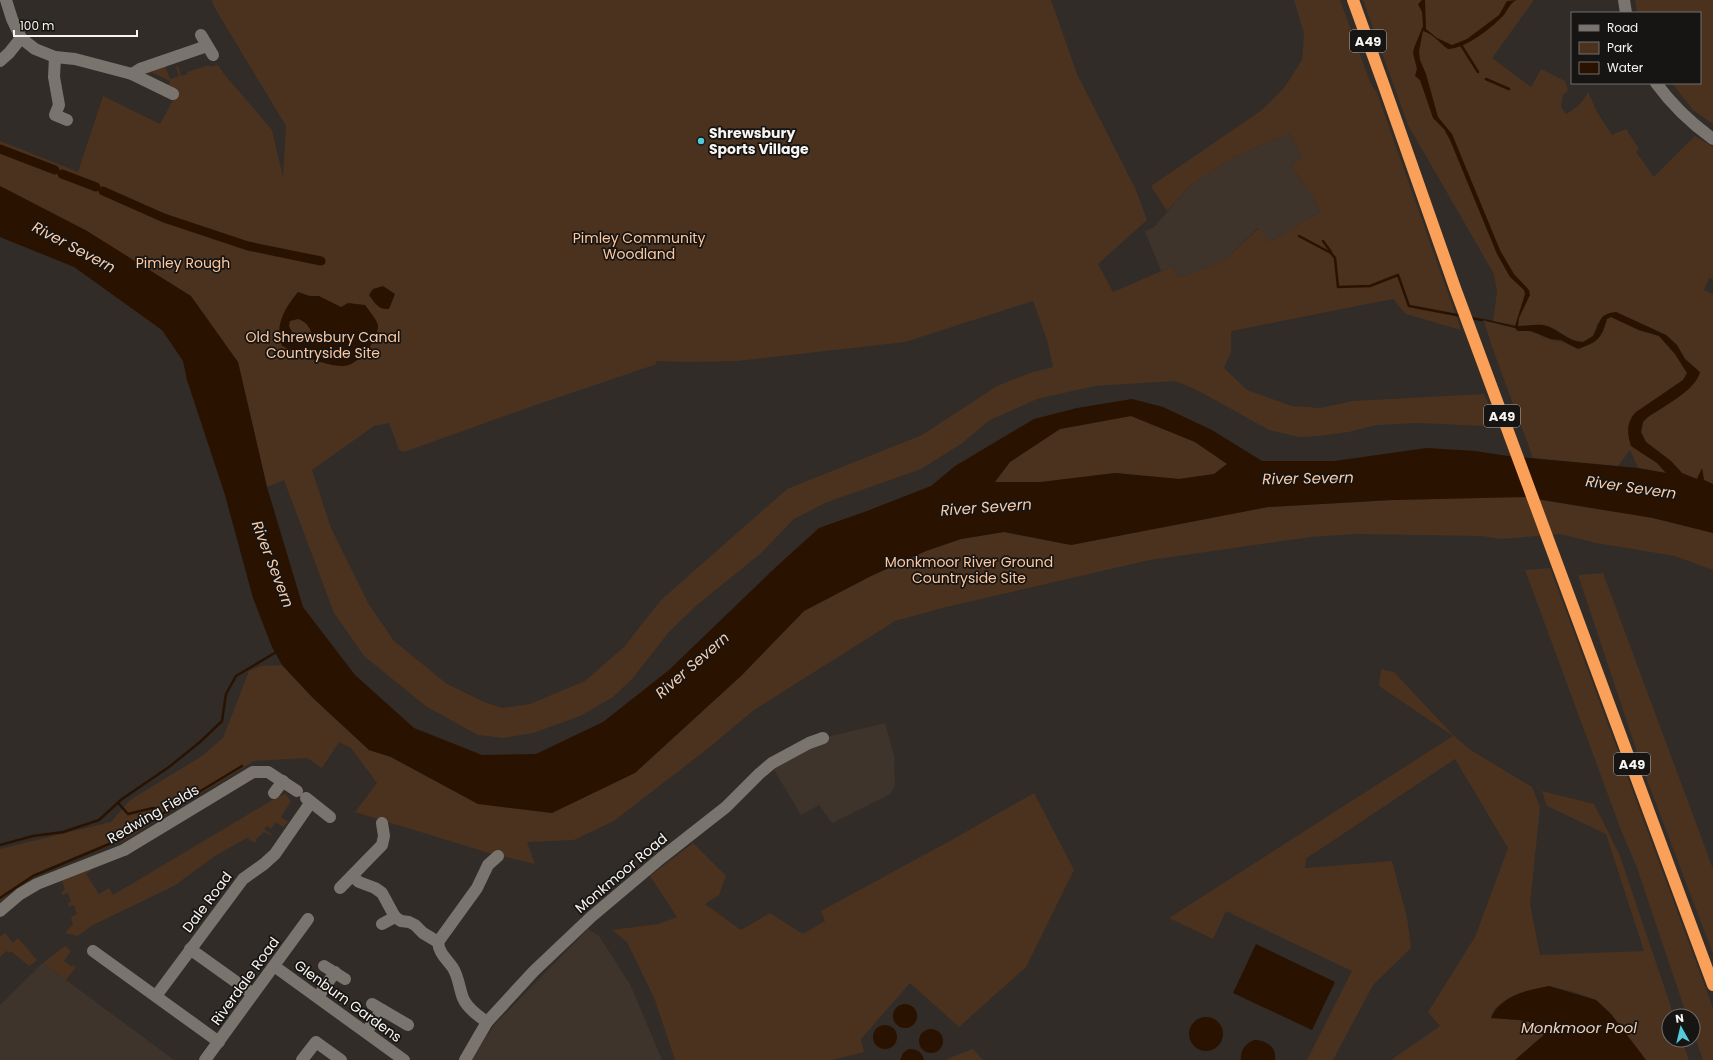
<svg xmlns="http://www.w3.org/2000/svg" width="1713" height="1060" font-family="Poppins,sans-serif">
	<rect width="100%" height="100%" fill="#312c28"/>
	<!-- built -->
	<g fill="#3e342c">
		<polygon points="1290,134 1302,158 1291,165 1321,211 1269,242 1258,228 1226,259 1178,278 1173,266 1161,271 1145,231 1153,228 1190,186 1232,158 1278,138"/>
		<polygon points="885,723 894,756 895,785 890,794 832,823 819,805 801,815 773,768 823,738"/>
		<polygon points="588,929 599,936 630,984 662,1060 471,1060 494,1025"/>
		<polygon points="43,963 174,1060 0,1060 0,1005"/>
	</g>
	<!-- green -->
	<g fill="#4a321f" fill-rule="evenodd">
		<path d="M 212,0 L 1051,0 L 1077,74 L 1136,190 L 1147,220 L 1098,264 L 1113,292 L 1173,266 L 1178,278 L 1226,259 L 1259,228 L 1269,242 L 1321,211 L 1291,165 L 1302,158 L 1290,134 L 1278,138 L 1232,158 L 1190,186 L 1167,211 L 1151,186 L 1262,110 L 1284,88 L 1302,60 L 1304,33 L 1294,0 L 1340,0 L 1370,82 L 1377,93 L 1461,330 L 1406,314 L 1393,299 L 1231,331 L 1231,352 L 1224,368 L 1247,390 L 1292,406 L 1320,408 L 1353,401 L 1484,394 L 1497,424 L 1483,426 L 1419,423 L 1376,425 L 1349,432 L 1319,436 L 1299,437 L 1269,430 L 1197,390 L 1175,381 L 1095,386 L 1037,399 L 990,420 L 961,444 L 921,469 L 825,503 L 794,519 L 760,554 L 697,605 L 668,633 L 632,679 L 613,697 L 580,716 L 533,733 L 503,738 L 478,735 L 427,707 L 364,656 L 334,613 L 284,480 L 267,487 L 238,362 L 87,231 L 0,186 L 0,141 L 78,172 L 103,96 L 160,124 L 178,91 L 168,86 L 170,81 L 151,72 L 149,74 L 145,72 L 165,66 L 170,79 L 179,76 L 176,67 L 178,66 L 181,76 L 188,74 L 187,72 L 209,65 L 210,67 L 218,65 L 224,74 L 272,130 L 283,177 L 286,126 L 213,5 ZM 1033,301 L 1047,340 L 1053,367 L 1030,373 L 997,386 L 922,435 L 787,489 L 661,600 L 624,647 L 585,681 L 530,704 L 502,708 L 484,702 L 447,684 L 394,641 L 368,603 L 331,528 L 312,470 L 374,426 L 389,423 L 399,450 L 404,452 L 527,408 L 657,364 L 655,361 L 689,362 L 738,361 L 905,342 Z"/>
		<path d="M 1363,0 L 1534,0 L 1492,58 L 1531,87 L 1541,69 L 1565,81 L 1568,90 L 1563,95 L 1561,107 L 1566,114 C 1576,109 1583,102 1588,92 L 1597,112 L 1612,135 L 1626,129 L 1639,149 L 1636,152 L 1654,177 L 1695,136 L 1713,147 L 1713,279 L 1709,278 L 1704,290 L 1713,294 L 1713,484 L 1704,480 L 1703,473 L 1698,475 L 1697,479 L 1682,473 L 1671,461 L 1646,442 L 1641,433 L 1643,422 L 1648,417 L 1690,388 L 1696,369 L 1685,359 L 1677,345 L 1666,335 L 1616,312 L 1597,324 L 1593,336 L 1583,342 L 1572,340 L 1553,328 L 1543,325 L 1518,326 L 1493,321 L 1497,292 L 1494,274 L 1408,125 Z"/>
		<polygon points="1635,0 1713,0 1713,124 1693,110 1672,83 1700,83 1700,13 1637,13"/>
		<path d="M 1611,317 L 1638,330 L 1659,336 L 1675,354 L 1687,373 L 1683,380 L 1632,416 L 1631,446 L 1657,463 L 1666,473 L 1638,468 L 1630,450 L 1618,466 L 1533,458 L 1491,344 L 1484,321 L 1515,328 L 1518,331 C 1533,329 1539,336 1552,340 C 1562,342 1564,342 1573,347 L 1603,332 L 1607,319 Z"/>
		<polygon points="1131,416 1195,442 1228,464 1214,474 1179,479 1115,473 1041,482 994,482 1010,462 1060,429"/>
		<polygon points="1524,497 1653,518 1713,533 1713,570 1675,556 1596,543 1560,534 1501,539 1482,536 1354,534 1311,537 1150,560 946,607 895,621 754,710 711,746 614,821 574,840 527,842 535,864 489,853 355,812 377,783 351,748 339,742 322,768 307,758 254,761 124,840 32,875 0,901 0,849 111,822 130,800 202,756 223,738 249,671 261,666 282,665 313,698 369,750 391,757 478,804 741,676 804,611 871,576 926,551 961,539 1004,532 1071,545 1268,507 1392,500"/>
		<polygon points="1550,568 1713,1008 1713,1060 1703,1060 1693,1031 1693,1016 1687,1016 1637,868 1621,830 1525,570"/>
		<polygon points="1603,573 1713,869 1713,954 1640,761 1578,575"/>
		<polygon points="1381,669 1394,672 1454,736 1469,749 1532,787 1540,807 1530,904 1540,955 1644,951 1606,834 1547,806 1542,791 1594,804 1620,856 1674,1016 1669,1016 1669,1040 1682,1040 1689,1060 1646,1060 1611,1014 1596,1000 1574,992 1549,986 1510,997 1494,1009 1491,1018 1519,1020 1545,1025 1547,1028 1546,1033 1515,1060 1391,1060 1440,1026 1428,1012 1475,937 1508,848 1455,759 1319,850 1306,858 1305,868 1392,861 1407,917 1411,948 1373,985 1333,1060 1307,1060 1352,971 1226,911 1213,939 1169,918 1453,736 1379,686"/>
		<polygon points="1034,793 1074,870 1026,967 959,1027 910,983 861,1039 864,1052 832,1060 675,1060 655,1000 627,942 612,930 658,924 677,917 650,876 693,843 726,876 719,895 705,904 741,930 770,913 803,934 825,921 821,911 948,842"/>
		<polygon points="285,794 291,801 281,817 288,822 283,827 276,822 271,829 268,826 264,829 272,835 271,836 264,832 257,838 255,843 247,838 215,856 174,886 91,926 78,936 65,933 73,924 71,917 77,914 74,905 69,907 68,903 71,902 68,893 63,895 61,892 65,890 62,880 95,867 86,874 99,894 109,888 113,895 274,799"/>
		<polygon points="5,933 13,943 18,938 37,960 29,966 11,951 9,953 6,951 0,957 0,937"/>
		<polygon points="65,946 71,951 64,961 72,967 73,965 76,967 66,980 43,963"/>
		<polygon points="973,1049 983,1060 947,1060 949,1058"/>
	</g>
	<!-- water -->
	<g fill="#2a1200" fill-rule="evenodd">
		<path d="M 1422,0 L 1425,0 L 1426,29 L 1437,38 L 1452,45 L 1467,39 L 1499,15 L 1507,1 L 1516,0 C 1509,4 1507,12 1502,17 C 1490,29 1465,49 1448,49 C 1439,43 1434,34 1423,31 L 1419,51 L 1420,60 L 1426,74 L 1438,117 L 1452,134 L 1500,250 L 1514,274 L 1529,290 L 1530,295 L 1519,318 L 1518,326 C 1524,326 1540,324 1543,325 C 1558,328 1568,342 1583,342 L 1593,336 C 1601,323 1597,314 1616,312 L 1666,335 L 1677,345 L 1685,359 L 1700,372 C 1696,390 1663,407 1648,417 L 1643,422 L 1641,432 L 1646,442 L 1671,461 L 1682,473 L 1697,479 L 1702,468 L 1704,480 L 1713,484 L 1713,533 L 1653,518 L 1524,497 L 1392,500 L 1268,507 L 1071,545 L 1004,532 L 961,539 L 926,551 L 871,576 L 804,611 L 741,676 L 635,773 L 552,813 L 478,804 L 391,757 L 369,750 L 313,698 L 282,665 L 272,647 L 253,598 L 225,495 L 187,380 L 183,361 L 162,330 L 74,267 L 0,237 L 0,186 L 87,231 L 191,296 L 238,362 L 267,487 L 303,607 L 355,675 L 414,728 L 482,755 L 536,754 L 603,722 L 669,670 L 776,567 L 819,528 L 867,511 L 931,486 L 955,466 L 1034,419 L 1077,408 L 1132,399 L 1163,407 L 1212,430 L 1262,461 L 1334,461 L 1427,448 L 1475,451 L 1508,456 L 1638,468 L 1666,473 L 1657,463 L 1631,446 C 1627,434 1626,422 1636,412 L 1683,380 L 1687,373 L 1675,354 L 1659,336 L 1639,330 L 1611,317 L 1607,319 C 1601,339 1598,342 1578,349 L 1561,340 L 1551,339 L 1531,331 L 1518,331 L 1515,328 L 1479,319 L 1484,319 L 1515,326 L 1525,294 L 1524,290 L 1510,277 L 1497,254 L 1450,140 L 1444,129 L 1433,118 L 1420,80 L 1415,76 L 1417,69 L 1413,53 L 1414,48 L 1423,26 L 1422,12 L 1418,4 ZM 1131,416 L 1195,442 L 1227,464 L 1214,474 L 1179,479 L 1115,473 L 1041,482 L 995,482 L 1010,462 L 1060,429 Z"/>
		<path d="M 383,286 L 395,294 L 389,309 C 378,310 375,303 369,295 L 373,289 Z"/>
		<path d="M 298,292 L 310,296 L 319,296 L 341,307 L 348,303 L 365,305 C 369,311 377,319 378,326 C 378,341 357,368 341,366 C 321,365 300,354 282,346 C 274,325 285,308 298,292 ZM 298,319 C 307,322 312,329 312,339 L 309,340 L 292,332 L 289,326 L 290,321 Z"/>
		<polygon points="1256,944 1335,982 1312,1030 1233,993"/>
		<path d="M 1549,986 L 1596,1000 L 1611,1014 L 1646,1060 L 1515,1060 L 1546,1033 L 1547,1028 L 1545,1025 L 1519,1020 L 1491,1018 C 1500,996 1527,990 1549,986 Z"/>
		<circle cx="905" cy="1016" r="12"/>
		<circle cx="1206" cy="1034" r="17"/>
		<circle cx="885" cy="1037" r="12"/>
		<circle cx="931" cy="1041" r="12"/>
		<path d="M 1254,1040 C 1266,1040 1277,1047 1275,1060 L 1241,1060 C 1240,1050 1245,1044 1254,1040 Z"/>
		<path d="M 909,1049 C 917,1049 922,1052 924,1060 L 900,1060 L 903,1053 Z"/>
	</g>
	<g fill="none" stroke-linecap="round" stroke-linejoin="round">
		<!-- stream -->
		<g stroke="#2a1200" stroke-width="2.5">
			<polyline points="1461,45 1478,72"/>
			<polyline points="1486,79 1509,89"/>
			<polyline points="1299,236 1331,253 1335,258 1338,287 1370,286 1398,275 1409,306 1462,316"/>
			<polyline points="1323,241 1331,252"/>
			<polyline points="1471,318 1482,320"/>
			<polyline points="119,804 128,814 153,808 159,809 162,816"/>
			<polyline points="0,845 33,836 63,832 99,820 122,799 169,767 200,742 222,721 226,694 236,676 278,651"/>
			<polyline points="0,898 33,876 121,839 242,766"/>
		</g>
		<!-- canal -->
		<g stroke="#2a1200" stroke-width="9">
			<polyline points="0,149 55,170"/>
			<polyline points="62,174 96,187"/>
			<polyline points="103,191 164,218 248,246 321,261"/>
		</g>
		<!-- minor -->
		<g stroke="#7a746f" stroke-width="12">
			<polyline points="6,0 12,19 21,38 35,49 55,57 75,59 132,74 173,94"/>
			<polyline points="1624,0 1626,13"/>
			<polyline points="201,35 213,55"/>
			<polyline points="55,57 54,77 59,105 55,115 67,120"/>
			<polyline points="0,61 9,53 21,38"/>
			<polyline points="132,74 140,69 207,46"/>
			<path d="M 1656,83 C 1672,105 1691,123 1713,139"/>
			<polyline points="274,793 283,781"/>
			<polyline points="306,798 330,817"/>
			<path d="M 352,876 L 359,882 L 375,888 L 382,893 L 395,917 L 401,921 L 409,922 L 415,925 L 423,933 L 438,942 C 439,954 447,959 453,968 C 459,978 459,988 463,998 C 467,1008 478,1016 487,1022"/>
			<polyline points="340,888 382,845 384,836 382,823"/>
			<polyline points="0,911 20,894 37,884 124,850 253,772 268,772 297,791"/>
			<polyline points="382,924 395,917"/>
			<polyline points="438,942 477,888 488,865 498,856"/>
			<polyline points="190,949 253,994"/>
			<polyline points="93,951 219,1042"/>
			<polyline points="274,966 404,1060"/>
			<polyline points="324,966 345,979"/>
			<polyline points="156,996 243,879 264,864 275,854 311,802"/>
			<polyline points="318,997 335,972"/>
			<polyline points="372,1004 408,1025"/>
			<polyline points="366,1032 382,1010"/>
			<polyline points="205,1060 308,919"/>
			<polyline points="302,1060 316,1042 341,1060"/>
			<polyline points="465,1060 487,1022 534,971 591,917 661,858 726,807 759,774 772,763 809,743 823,738"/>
		</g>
		<!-- highway -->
		<polyline stroke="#faa058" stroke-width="12" points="1353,0 1383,83 1455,288 1713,985"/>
	</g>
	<!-- markers -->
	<circle fill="#53cbdb" stroke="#171513" stroke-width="1.5" cx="701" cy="141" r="4"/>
	<g text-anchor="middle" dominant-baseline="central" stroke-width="3.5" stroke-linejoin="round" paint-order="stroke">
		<!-- shield labels -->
		<g fill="#171513" stroke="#b4b1ae" stroke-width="1">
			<rect x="1350" y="30" width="36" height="22" rx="3"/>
			<rect x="1484" y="405" width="36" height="22" rx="3"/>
			<rect x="1614" y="753" width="36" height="22" rx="3"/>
		</g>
		<g font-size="13" font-weight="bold" fill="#f7f4f1">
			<text x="1368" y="41">A49</text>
			<text x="1502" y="416">A49</text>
			<text x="1632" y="764">A49</text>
		</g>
		<!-- poi labels -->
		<g font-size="14" font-weight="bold" fill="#f7f4f1" stroke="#171513" text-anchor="start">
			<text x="709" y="133">Shrewsbury<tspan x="709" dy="16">Sports Village</tspan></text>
		</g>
		<!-- park labels -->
		<g font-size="14" fill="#fdc79f" stroke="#171513">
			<text x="639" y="238">Pimley Community<tspan x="639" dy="16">Woodland</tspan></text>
			<text x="183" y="263">Pimley Rough</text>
			<text x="323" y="337">Old Shrewsbury Canal<tspan x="323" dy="16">Countryside Site</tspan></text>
			<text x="969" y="562">Monkmoor River Ground<tspan x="969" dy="16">Countryside Site</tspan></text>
		</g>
		<!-- street labels -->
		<g font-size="14" fill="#f7f4f1" stroke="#171513">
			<text transform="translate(153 814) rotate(-30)">Redwing Fields</text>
			<text transform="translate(621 873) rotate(-40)">Monkmoor Road</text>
			<text transform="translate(207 902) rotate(-53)">Dale Road</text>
			<text transform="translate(245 981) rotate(-54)">Riverdale Road</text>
			<text transform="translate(348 1001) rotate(36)">Glenburn Gardens</text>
		</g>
		<!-- water labels -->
		<g font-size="15" font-style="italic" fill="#f8ccac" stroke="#171513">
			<text transform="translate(74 247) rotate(28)">River Severn</text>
			<text transform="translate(1308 478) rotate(-1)">River Severn</text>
			<text transform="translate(1631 487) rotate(8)">River Severn</text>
			<text transform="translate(986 507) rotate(-4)">River Severn</text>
			<text transform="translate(273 564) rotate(69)">River Severn</text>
			<text transform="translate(692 665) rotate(-41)">River Severn</text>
			<text x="1579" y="1027">Monkmoor Pool</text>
		</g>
	</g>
	<!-- legend -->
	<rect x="1571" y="12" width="130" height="72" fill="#171513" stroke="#716e6c"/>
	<rect x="1579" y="25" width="20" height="6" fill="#7a746f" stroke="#716e6c"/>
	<text x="1607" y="32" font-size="12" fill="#f7f4f1">Road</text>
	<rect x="1579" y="42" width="20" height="12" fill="#4a321f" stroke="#716e6c"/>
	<text x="1607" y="52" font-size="12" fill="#f7f4f1">Park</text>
	<rect x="1579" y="62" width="20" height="12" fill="#2a1200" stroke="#716e6c"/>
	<text x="1607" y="72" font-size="12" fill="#f7f4f1">Water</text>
	<!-- north arrow -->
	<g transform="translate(1681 1028) rotate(352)"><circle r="19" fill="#171513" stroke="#716e6c"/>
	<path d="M0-3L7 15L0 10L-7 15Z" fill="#53cbdb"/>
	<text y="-6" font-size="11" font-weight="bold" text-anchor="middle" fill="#f7f4f1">N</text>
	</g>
	<!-- scale -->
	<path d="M14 30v6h123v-6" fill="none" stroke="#f7f4f1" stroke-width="2"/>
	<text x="20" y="30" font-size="12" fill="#f7f4f1" stroke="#171513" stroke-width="3" paint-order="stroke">100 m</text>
</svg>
